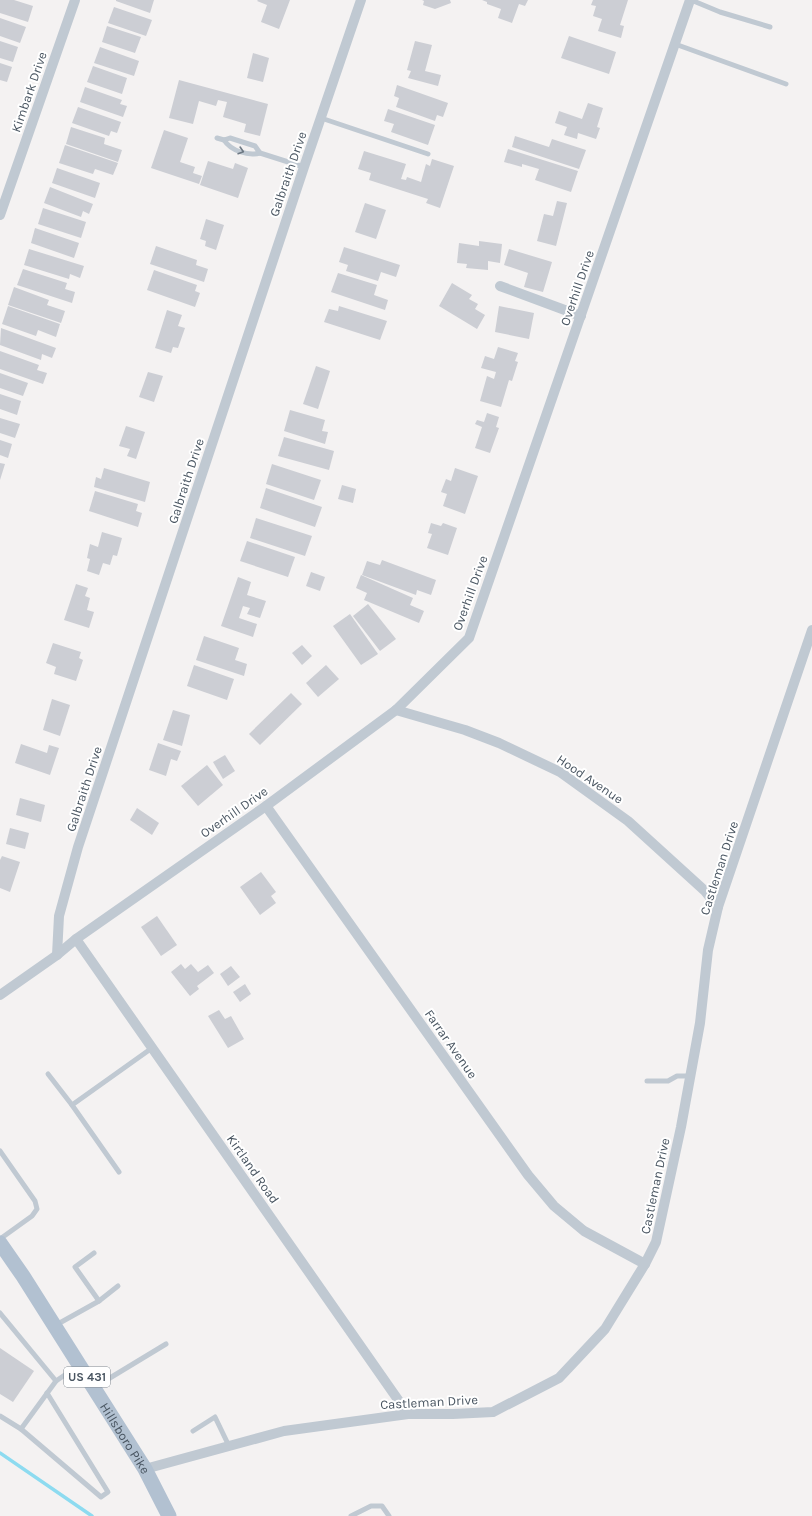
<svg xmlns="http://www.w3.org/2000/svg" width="812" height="1516" font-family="Karla,sans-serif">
	<rect width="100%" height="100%" fill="#f4f2f2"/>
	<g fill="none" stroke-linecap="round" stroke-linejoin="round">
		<!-- stream -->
		<polyline stroke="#8ddbf0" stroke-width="3.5" points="0,1453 92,1516"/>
	</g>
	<!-- building -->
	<g fill="#ccced4">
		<polygon points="0,0 14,0 33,6 28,22 0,13"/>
		<polygon points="116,0 154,0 150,13 116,1"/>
		<polygon points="258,0 290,0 279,29 261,22 267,5 257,1"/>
		<polygon points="422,0 450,0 451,3 435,9 423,5 424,1"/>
		<polygon points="482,0 528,0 525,6 519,4 512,23 498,18 501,9 487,4 487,2"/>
		<polygon points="593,0 628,0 620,25 624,26 621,38 598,31 602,19 593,16 596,6 591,5"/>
		<polygon points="114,7 152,20 146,36 108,23"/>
		<polygon points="0,18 26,27 20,43 0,36"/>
		<polygon points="107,26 141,37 135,53 102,42"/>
		<polygon points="569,36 616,52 609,74 561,58"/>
		<polygon points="0,41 18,47 13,62 0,58"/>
		<polygon points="415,41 432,45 425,71 441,75 438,86 408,78 411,71 407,70"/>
		<polygon points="100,47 139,61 134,76 94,63"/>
		<polygon points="253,53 269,58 263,82 247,78"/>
		<polygon points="0,63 12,67 7,82 0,80"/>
		<polygon points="93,66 127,78 122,94 87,82"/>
		<polygon points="179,80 268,104 260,136 244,132 246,124 223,117 227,102 218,100 216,106 199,101 193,124 169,118"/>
		<polygon points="397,85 448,103 443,117 437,115 435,121 396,107 399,98 394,96"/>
		<polygon points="85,87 122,100 120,104 127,106 123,117 80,102"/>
		<polygon points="588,103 603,108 597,127 600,128 596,139 578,133 577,139 564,135 567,127 555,123 559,111 582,119"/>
		<polygon points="78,107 121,122 117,133 111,131 109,136 72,123"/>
		<polygon points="388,109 435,125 428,145 391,132 394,124 384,121"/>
		<polygon points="71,127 105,138 104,144 122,150 118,162 66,144"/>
		<polygon points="164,130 188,138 180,162 195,167 193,173 202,176 199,184 151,168"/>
		<polygon points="515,136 549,147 552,139 586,150 579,169 512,147"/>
		<polygon points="65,145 118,163 113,175 95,169 93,174 59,163"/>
		<polygon points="508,149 578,171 571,192 535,180 539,169 522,164 522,167 504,162"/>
		<polygon points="364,151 406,164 401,179 406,180 407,177 421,182 426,164 430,166 432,159 454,166 440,208 426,203 428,199 369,180 371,173 358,169"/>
		<polygon points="208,161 233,169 235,163 248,168 238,198 200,185"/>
		<polygon points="57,168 100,183 95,198 52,183"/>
		<polygon points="50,187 93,204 89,214 83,211 81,217 44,203"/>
		<polygon points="557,201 567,203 556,246 537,241 544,214 553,216"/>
		<polygon points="365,203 386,210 376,239 355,232"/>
		<polygon points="43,208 86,222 81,238 38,224"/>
		<polygon points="206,219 224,225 216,250 205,246 206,241 200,239"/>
		<polygon points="35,228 79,243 74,258 31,243"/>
		<polygon points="479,241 502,244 500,263 488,261 488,270 466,268 467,264 457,263 459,243 479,246"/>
		<polygon points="156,246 197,260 196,265 208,269 204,282 150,264"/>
		<polygon points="344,247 400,265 396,277 381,272 378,281 346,271 348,265 339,262"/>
		<polygon points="29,249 84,266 80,278 70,274 69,279 24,265"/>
		<polygon points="509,249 552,262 543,292 524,287 528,273 504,265"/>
		<polygon points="23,269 67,283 65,289 75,292 72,303 17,285"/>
		<polygon points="154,270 197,285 195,291 200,293 195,307 147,290"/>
		<polygon points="338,273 377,285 374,295 388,300 385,310 331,292"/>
		<polygon points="452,283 472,295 469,299 478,304 475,309 485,315 477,329 439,306"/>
		<polygon points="14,287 49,300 47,305 65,311 61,323 8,305"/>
		<polygon points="8,306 60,324 56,337 38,330 36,336 2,324"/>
		<polygon points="339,306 387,321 380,340 324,322 329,309 338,311"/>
		<polygon points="499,306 534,313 529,339 495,332"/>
		<polygon points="167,310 182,315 178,326 185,328 178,348 173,347 171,353 155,348"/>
		<polygon points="1,328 56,348 52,358 42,354 41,360 0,345"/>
		<polygon points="498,347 518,353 515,361 518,362 512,381 509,380 501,407 480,401 487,376 494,379 496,372 481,368 485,356 494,359"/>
		<polygon points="0,351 39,365 37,370 47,373 43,384 0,369"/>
		<polygon points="316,366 330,371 318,409 303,404"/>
		<polygon points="148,372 163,376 154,402 139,397"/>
		<polygon points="0,373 28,383 23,396 0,388"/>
		<polygon points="0,394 21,401 17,415 0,409"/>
		<polygon points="290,410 325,420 322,431 328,432 325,444 284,431"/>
		<polygon points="487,413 499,417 496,427 499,428 490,453 475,448 482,427 475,424 477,420 484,422"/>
		<polygon points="0,418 20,424 15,438 0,433"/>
		<polygon points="126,426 145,432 136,459 127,456 130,449 119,446"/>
		<polygon points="284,437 334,451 329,470 278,456"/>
		<polygon points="0,440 12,444 8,458 0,455"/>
		<polygon points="0,463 5,464 0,480"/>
		<polygon points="272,464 321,480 314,500 266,484"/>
		<polygon points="104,468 150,482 145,502 94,487 96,477 101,479"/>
		<polygon points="455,468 478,476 465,514 443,506 447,494 441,492 446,479 451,481"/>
		<polygon points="342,485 356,489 353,503 338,499"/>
		<polygon points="266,488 322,507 315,527 260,508"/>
		<polygon points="95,491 138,504 136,511 142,513 138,527 89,511"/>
		<polygon points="256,518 312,536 305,556 250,538"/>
		<polygon points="431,523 441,526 443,523 457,528 448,555 427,548 432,534 428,533"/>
		<polygon points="102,532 122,538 117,556 113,555 110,565 103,563 99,575 87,571 90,559 87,558 90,544 98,547"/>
		<polygon points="247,541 295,557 288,577 240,561"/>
		<polygon points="382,560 436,580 431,595 417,590 416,595 362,575 367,561 380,565"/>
		<polygon points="311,572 325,577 320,591 306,586"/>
		<polygon points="361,575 413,598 410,605 424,611 419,623 364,600 367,593 356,588"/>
		<polygon points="238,577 251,582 247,595 266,601 260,618 247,614 250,608 243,606 239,618 257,624 253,637 221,626"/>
		<polygon points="76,584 88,588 85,596 90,598 87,610 94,612 89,628 64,620"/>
		<polygon points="368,604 396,639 380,651 353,616"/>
		<polygon points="350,614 378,654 361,665 333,626"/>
		<polygon points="204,636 239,648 235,660 247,664 244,676 196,660"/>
		<polygon points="53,643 81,652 79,658 83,660 76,681 54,674 56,667 46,663"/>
		<polygon points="302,645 312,656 302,665 292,653"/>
		<polygon points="194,665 234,679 227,700 187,686"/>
		<polygon points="326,665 339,679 318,697 306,683"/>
		<polygon points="291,693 302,704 260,745 249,734"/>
		<polygon points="52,699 70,705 60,736 43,730"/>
		<polygon points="173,710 190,715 182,746 163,740"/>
		<polygon points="158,743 181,751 177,761 171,759 166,776 149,770"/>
		<polygon points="21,744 47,753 49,745 59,748 50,775 15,763"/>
		<polygon points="225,755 235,771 223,779 213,762"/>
		<polygon points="207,765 223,785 198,806 181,786"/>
		<polygon points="20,798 45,805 41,822 16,815"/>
		<polygon points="137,808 159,823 152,835 130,820"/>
		<polygon points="10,828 29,833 25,849 6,844"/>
		<polygon points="2,856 20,862 10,892 0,888 0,860"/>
		<polygon points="261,872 276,892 271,896 276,903 260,915 240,887"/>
		<polygon points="157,916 177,945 161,956 141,927"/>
		<polygon points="181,964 185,969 191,964 198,972 208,965 214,973 197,986 199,989 190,996 171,972"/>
		<polygon points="231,966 240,977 228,986 220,974"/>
		<polygon points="245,984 251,994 240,1002 233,992"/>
		<polygon points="219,1010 225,1019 231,1016 244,1039 228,1048 208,1016"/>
		<polygon points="0,1348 34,1371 13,1402 0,1394"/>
	</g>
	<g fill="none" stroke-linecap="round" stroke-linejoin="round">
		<!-- lane -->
		<g stroke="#c0c9d2" stroke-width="5">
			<polyline points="691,0 720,12 770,27"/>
			<polyline points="675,44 786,84"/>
			<polyline points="321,118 428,154"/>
			<polyline points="217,138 224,140 230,138 255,146 260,153 304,167"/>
			<path d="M 224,140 C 231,151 248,156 260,153"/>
			<polyline points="48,1074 72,1105"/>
			<polyline points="647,1081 668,1081 677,1076 691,1076"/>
			<polyline points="0,1151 35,1201 37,1209 32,1216 0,1239"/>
			<polyline points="119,1172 72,1105 152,1048"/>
			<polyline points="94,1253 75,1267 99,1301"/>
			<polyline points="0,1313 56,1381 78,1366"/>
			<polyline points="56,1325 99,1301 118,1286"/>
			<polyline points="95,1387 166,1344"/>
			<polyline points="0,1416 21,1429 56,1381"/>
			<polyline points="21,1429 101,1497 108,1492 47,1393"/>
			<polyline points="193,1431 215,1417 229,1446"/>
			<polyline points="351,1516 371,1506 382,1506 389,1516"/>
		</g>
		<!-- street -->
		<g stroke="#c0c9d2" stroke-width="10">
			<polyline points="0,215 75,0"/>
			<polyline points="500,286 581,316"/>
			<polyline points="396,710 465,730 499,743 560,772 628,821 705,891 718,907"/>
			<polyline points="266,806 528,1175 554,1206 584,1231 645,1264"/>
			<polyline points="76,939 408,1414"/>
			<polyline points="57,955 59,916 78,847 304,167 361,0"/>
			<polyline points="0,995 57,955 76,939 266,806 396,710 469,638 690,0"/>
			<polyline points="145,1469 284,1431 408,1414 453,1414 493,1412 559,1378 605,1329 645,1264 656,1242 681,1127 700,1023 708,950 718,907 812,630"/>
		</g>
		<!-- primary -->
		<path stroke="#b2c1d1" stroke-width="15" id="s1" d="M 0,1243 L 23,1276 L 145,1469 L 169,1516"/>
	</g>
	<!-- one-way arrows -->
	<defs><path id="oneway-chevron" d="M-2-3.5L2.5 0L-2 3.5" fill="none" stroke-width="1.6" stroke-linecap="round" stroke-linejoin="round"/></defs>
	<use stroke="#6d7883" href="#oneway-chevron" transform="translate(241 151) rotate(17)"/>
	<g text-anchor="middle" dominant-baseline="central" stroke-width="4" stroke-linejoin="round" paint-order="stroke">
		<!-- shield labels -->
		<rect fill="#fff" stroke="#808890" stroke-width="1" x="64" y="1367" width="46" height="20" rx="3"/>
		<g font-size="12" font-weight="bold" fill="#495561">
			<text x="87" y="1377">US 431</text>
		</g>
		<!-- street labels -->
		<g font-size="13" fill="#495561" stroke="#fff">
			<text transform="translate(29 92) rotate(-71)">Kimbark Drive</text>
			<text transform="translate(288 174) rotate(-71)">Galbraith Drive</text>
			<text transform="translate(577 288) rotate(-71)">Overhill Drive</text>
			<text transform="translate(186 481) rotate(-72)">Galbraith Drive</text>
			<text transform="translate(470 593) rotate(-70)">Overhill Drive</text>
			<text transform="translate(590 779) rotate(34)">Hood Avenue</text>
			<text transform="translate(84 789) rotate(-72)">Galbraith Drive</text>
			<text transform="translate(234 812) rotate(-35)">Overhill Drive</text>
			<text transform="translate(719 868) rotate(-72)">Castleman Drive</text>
			<text transform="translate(451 1044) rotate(55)">Farrar Avenue</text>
			<text transform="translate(253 1169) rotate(55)">Kirtland Road</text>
			<text transform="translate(655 1186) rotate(-78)">Castleman Drive</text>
			<text transform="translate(429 1402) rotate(-3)">Castleman Drive</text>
			<text stroke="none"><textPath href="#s1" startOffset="232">Hillsboro Pike</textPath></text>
		</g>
	</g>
</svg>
